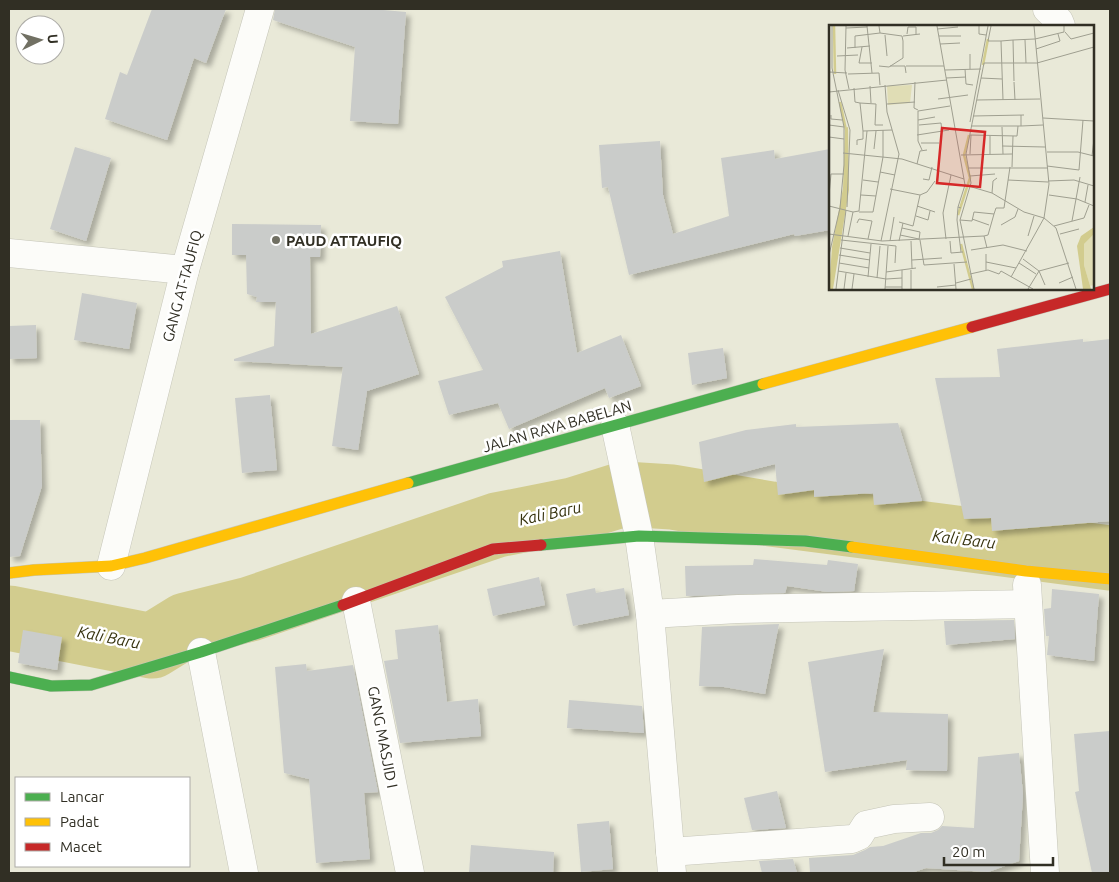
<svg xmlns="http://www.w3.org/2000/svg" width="1119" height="882" font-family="Ubuntu,sans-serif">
	<defs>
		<filter id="shadow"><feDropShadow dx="4.5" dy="4.5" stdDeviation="2.5" flood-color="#0004"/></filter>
	</defs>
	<rect width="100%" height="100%" fill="#e9e9d8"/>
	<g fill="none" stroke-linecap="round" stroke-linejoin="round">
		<!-- river -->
		<polyline stroke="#d2cc8e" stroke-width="65" points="9,618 152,646 186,625 250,609 497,525 573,510 624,494 672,497 771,514 1110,558"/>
	</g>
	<!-- building -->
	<g fill="#caccca" filter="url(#shadow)">
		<polygon points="152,9 226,9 206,63 194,58 167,140 105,119 120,72 127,75"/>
		<polygon points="275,9 372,9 406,12 398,124 350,121 355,47 273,20"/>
		<polygon points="660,141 663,195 673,234 729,216 721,158 774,150 775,159 830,149 830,230 795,236 794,234 629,275 608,187 602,188 599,145"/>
		<polygon points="75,147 111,158 86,241 50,229"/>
		<polygon points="232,224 321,225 320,257 310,257 311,334 397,306 419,374 367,391 358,450 332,446 343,367 234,361 234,359 274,346 276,302 256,302 257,297 247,294 246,255 232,255"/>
		<polygon points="560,251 577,353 621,335 641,386 609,398 605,388 509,429 498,403 449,415 438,381 483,370 445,297 503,267 502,261"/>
		<polygon points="82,293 137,303 129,349 74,340"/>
		<polygon points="36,325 37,358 9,359 9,326"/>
		<polygon points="1083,339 1083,342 1110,339 1110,521 992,531 991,518 964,519 935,378 1000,377 997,349"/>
		<polygon points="723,348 727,378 692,385 688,353"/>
		<polygon points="270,395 277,470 242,473 235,398"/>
		<polygon points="9,420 40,420 42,486 20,556 9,557"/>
		<polygon points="898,423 922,501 874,505 873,493 814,497 814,490 778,495 775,464 704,482 699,442 746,430 796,424 796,427"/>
		<polygon points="754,559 827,565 828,560 858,564 854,591 828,592 787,586 785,593 686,596 685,566 753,565"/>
		<polygon points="539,577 545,605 493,616 487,589"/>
		<polygon points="595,588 596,593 624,588 629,615 573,626 566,594"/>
		<polygon points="1052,589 1099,594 1094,661 1047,655 1049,636 1046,636 1044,609 1051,608"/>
		<polygon points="1014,620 1015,639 946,645 944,621"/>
		<polygon points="779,624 765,694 724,687 699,686 702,627"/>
		<polygon points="438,625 447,702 478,699 481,736 400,743 384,661 398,659 395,630"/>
		<polygon points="23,630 62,637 57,670 18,663"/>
		<polygon points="884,649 873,712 948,714 947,771 906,770 907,760 825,772 808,662"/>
		<polygon points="306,664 307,671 353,665 378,792 364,793 370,859 316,863 309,779 284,773 275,667"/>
		<polygon points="569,700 642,706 644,733 567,728"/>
		<polygon points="1110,731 1110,873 1092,873 1075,792 1079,791 1074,734"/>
		<polygon points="1019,753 1023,794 1019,861 988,872 926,868 911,873 810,873 809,858 853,855 865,850 870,847 883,846 921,833 931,833 938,830 942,826 974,828 978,757"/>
		<polygon points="777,791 786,828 752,830 744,798"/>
		<polygon points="609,821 613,869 581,872 577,824"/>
		<polygon points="471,845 554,852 553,873 469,873"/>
		<polygon points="793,859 797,873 762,873 759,861"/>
	</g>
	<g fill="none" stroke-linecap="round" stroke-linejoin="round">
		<defs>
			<g id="street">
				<polyline points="1047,9 1059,21 1061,26"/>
				<polyline points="9,253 185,270"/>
				<polyline points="615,425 639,536 650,614 672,873"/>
				<polyline points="111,566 185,270 260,9"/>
				<polyline points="1027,585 1045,873"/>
				<polyline points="356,601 410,873"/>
				<polyline points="650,614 738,609 1028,604"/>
				<polyline points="201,652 244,873"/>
				<polyline points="670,852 852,839 859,836 866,825 894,819 930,817"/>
			</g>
			<g id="fast">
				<polyline points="408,483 763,384"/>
				<polyline points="541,545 639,536 805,541 852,547"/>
				<polyline points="9,677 51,686 91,685 201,652 343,605"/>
			</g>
			<g id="slow">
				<polyline points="763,384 972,327"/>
				<polyline points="852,547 1026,571 1110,579"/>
				<polyline points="9,573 34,570 111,566 145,558 408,483"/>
			</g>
			<g id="jam">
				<polyline points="972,327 1110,289"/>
				<polyline points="343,605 493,549 541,545"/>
			</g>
		</defs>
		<!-- street casing -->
		<use href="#street" stroke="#c5c5b8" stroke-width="29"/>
		<!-- fast casing -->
		<use href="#fast" stroke="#c5c5b8" stroke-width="12"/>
		<!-- slow casing -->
		<use href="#slow" stroke="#c5c5b8" stroke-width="12"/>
		<!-- jam casing -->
		<use href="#jam" stroke="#c5c5b8" stroke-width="12"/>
		<!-- street -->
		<use href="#street" stroke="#fcfcf9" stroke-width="28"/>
		<!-- fast -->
		<use href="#fast" stroke="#4caf50" stroke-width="11"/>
		<!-- slow -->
		<use href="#slow" stroke="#ffc107" stroke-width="11"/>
		<!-- jam -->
		<use href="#jam" stroke="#c62828" stroke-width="11"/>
	</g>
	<!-- markers -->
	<circle fill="#717063" stroke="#fff" stroke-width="2" cx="276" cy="240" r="5"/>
	<g text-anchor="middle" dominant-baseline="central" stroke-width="5" stroke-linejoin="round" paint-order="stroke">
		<!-- poi labels -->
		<g font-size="15" font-weight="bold" fill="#312f24" stroke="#fff" text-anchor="start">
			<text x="286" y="240">PAUD ATTAUFIQ</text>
		</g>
		<!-- street labels -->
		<g font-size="15" fill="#312f24" stroke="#fff">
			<text transform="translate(182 286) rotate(-75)">GANG AT-TAUFIQ</text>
			<text transform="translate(557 426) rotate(-16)">JALAN RAYA BABELAN</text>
			<text transform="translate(383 737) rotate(79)">GANG MASJID I</text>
		</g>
		<!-- water labels -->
		<g font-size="16" font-style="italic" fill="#36320e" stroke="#fff">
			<text transform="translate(550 513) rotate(-12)">Kali Baru</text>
			<text transform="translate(964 539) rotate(7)">Kali Baru</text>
			<text transform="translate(109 637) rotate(11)">Kali Baru</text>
		</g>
	</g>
	<!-- overview -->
	<g transform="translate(829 25)">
		<rect width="265" height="265" fill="#e9e9d8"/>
		<path d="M 83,60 L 81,78 L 59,80 L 58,61 ZM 265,209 L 265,260 L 261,261 L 255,240 L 255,219 Z" fill="#e0ddb5"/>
		<path d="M 19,102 L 20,165 L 4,264 L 0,264 L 3,222 L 14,163 L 16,103 ZM 265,202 L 265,209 L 255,219 L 255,240 L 262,264 L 254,264 L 248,221 L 252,211 Z" fill="#d2cc8e"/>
		<path fill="none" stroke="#d2cc8e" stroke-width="2.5" d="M 5,1 L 6,49M 154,40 L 159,14M 11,77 L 17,105M 129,190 L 141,153 L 135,130 L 140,110M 132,219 L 144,264"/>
		<path fill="none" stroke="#9f9f90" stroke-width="1" d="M 17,1 L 16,45 L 20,64M 38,1 L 43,48M 50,1 L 51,8 L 73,11 L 74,16 L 74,33 L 60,42 L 50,41M 108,1 L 136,160 L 163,168 L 195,187 L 215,193 L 227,203 L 247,264M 150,1 L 150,9 L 157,10M 162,1 L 159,16 L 172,16M 205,1 L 220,159 L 215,193M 17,3 L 38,2M 108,4 L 129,2M 236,7 L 242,14 L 265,8M 78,9 L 79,2 L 87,2 L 87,9M 56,10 L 58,31M 74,11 L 91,9M 110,11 L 132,11M 206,14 L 235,7 L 235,1M 196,15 L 197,38M 111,19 L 131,18M 33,22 L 30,38 L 43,38M 18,23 L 41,21M 26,23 L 26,11 L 51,8M 207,24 L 231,16 L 229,9M 141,29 L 141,44M 8,31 L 29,30M 61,41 L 76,41 L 77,48M 77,41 L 115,41M 136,44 L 137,59 L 144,60M 116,45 L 152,44M 0,47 L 18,48M 19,49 L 50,48 L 51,60M 117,53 L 137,52M 152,53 L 173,54M 185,56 L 184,15 L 206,14M 86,57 L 85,83 L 89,85M 185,57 L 186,75M 41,61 L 42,78M 25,63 L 26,77 L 31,78 L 34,106 L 34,114 L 28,115 L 28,120M 9,65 L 21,105 L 18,182M 0,67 L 118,55M 109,74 L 139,70M 148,75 L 211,74M 174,75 L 172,16 L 184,15M 31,78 L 47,79 L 46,100 L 54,100M 58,79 L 86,77M 2,90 L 2,94 L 13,95M 144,91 L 195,90M 214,93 L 265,96M 89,95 L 106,92M 141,97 L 159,1M 0,100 L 15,102M 90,100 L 112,98 L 113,107M 142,101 L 192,101 L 192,90M 192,101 L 214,100M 173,102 L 174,129M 34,106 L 63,105M 88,110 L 120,105M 141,110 L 188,111 L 189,101M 161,111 L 161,129M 0,112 L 15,114M 92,118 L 110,118M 173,121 L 216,122M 45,124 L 47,106M 93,125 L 89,116 L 89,86 L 121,81M 218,127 L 249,127 L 265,131M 14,128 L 73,134 L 135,154M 141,129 L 142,110M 132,130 L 183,129M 263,131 L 265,114M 88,139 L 91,126 L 98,125M 218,141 L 250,145 L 254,95M 183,142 L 184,111M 140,143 L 218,143M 51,147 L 66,150M 141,151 L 166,149M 94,154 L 100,155 L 103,142M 34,155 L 49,157M 179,155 L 219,157M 219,156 L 245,155 L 265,161M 61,164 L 91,170 L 84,201 L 70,197M 163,168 L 164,156 L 168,153M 0,170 L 2,149 L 15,149M 32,170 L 47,171M 91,170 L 98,167 L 106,156M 220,170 L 248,174 L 265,181M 256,177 L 259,160M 0,181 L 24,187M 88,181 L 106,187M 129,182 L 136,160M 30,187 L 44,187 L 54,132 L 54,105M 87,191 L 99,195 L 101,186M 143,194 L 160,200M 131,195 L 143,196 L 145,187 L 165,189 L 167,183 L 175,183 L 181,142M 243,196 L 251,152M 28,198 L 30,194 L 43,196 L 39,214M 172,200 L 186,192 L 189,184M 225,201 L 255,193 L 260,180M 73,203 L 91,207 L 90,215M 0,209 L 53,216 L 155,211M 231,209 L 250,204M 71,210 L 90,214M 19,211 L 24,187 L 30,186 L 38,106M 199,211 L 205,191M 117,214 L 114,188 L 122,150M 12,215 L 67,221 L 66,238M 91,215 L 95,240 L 138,237M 52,216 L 70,129 L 58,87 L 56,60M 61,216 L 65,192M 70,216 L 74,198M 82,216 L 83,243M 121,216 L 122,228 L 134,227M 11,223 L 41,228M 158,223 L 155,211 L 159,210 L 165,189M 142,225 L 174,220 L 198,226M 132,227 L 128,195 L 129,182 L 132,183M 0,230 L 11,183 L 15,140 L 15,102 L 3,43 L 3,1M 10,230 L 41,235M 194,234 L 210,246 L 216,260M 83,235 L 113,233M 157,237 L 187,243M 10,238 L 40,243M 190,238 L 207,249M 125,239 L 127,264M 157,245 L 157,229M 9,246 L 57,254 L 73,253M 57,247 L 87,243M 141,249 L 159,245 L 170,249 L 172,246 L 204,264M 39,252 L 42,219M 182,252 L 215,193M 48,253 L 51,221M 127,258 L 142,254M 230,258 L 244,252M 56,262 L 73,262M 108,262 L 127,260M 7,264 L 17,185M 15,264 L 17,248M 23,264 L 25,249M 56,264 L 59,221M 73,264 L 73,245M 82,264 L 82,245M 145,264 L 131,195 L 142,158 L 137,129 L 155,38 L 208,38 L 265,22M 199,264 L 210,246 L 240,238"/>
		<path fill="#d62828" fill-opacity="0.15" stroke="#d62828" stroke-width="2.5" d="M 113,103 L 156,107 L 151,162 L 108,158 Z"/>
		<rect width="265" height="265" fill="none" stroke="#312f24" stroke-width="2.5"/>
	</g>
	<!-- border -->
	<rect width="1119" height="882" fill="none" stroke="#312f24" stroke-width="20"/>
	<!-- legend -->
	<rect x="15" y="777" width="175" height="90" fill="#ffffff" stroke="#adaca7"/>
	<rect x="25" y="793" width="25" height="8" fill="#4caf50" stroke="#adaca7"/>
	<text x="60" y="802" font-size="15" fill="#312f24">Lancar</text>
	<rect x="25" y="818" width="25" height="8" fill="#ffc107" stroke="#adaca7"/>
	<text x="60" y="827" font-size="15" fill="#312f24">Padat</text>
	<rect x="25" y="843" width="25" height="8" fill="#c62828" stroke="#adaca7"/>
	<text x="60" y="852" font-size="15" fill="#312f24">Macet</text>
	<!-- north arrow -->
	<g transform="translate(40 40) rotate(85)"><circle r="24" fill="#ffffff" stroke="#adaca7"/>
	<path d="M0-4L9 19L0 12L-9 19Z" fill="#717063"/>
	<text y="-8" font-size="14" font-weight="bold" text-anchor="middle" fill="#312f24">U</text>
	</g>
	<!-- scale -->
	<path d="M944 857v8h109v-8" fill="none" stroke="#312f24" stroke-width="2.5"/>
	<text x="952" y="857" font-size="15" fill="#312f24" stroke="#ffffff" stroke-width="4" paint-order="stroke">20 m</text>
</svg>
